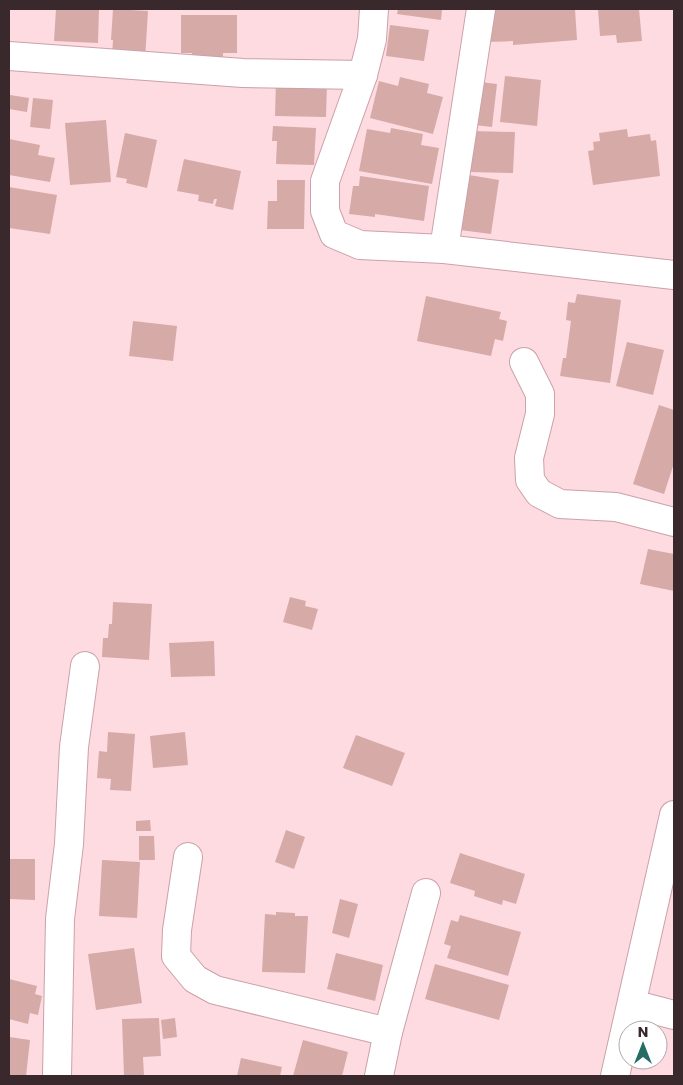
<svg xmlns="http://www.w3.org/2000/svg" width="683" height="1085" font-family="Poppins,sans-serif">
	<rect width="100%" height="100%" fill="#fedae1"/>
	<!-- building -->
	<g fill="#d6aba7">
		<polygon points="56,9 99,9 98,43 54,41"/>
		<polygon points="113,9 148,11 145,59 112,57 113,40 111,40"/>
		<polygon points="398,9 442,9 441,20 397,14"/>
		<polygon points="486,9 575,9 577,40 513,45 513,41 489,42"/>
		<polygon points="598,9 639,9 642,41 617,43 616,35 600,36"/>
		<polygon points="181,15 237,15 237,53 223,53 223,58 192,58 192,53 181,53"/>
		<polygon points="390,25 429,30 424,61 386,56"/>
		<polygon points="505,76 541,80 537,126 500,122"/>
		<polygon points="400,77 429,84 427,93 443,97 433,134 370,118 379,81 398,86"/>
		<polygon points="276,81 327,83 326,117 275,116"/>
		<polygon points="471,81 497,84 492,127 466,124"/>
		<polygon points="10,95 29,98 27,112 9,109"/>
		<polygon points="33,98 53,100 50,129 30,127"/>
		<polygon points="106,120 111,182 70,185 65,123"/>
		<polygon points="273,126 316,128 314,165 276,164 277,141 272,141"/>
		<polygon points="391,128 423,134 421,145 439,148 432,184 359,171 367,129 390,133"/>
		<polygon points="627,129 628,137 650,134 651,141 656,140 660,176 593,185 588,151 594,150 593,142 600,141 599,133"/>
		<polygon points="470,131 515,132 513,173 469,172"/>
		<polygon points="125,133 157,140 147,188 126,183 127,179 116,177"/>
		<polygon points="9,139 40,145 38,155 55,158 50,182 9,175"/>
		<polygon points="184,159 241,171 233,210 215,206 217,199 214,199 213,204 198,201 199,195 177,191"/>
		<polygon points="469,175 499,180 491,234 460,230"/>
		<polygon points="360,176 429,186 424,221 375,214 375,217 349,214 353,186 359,186"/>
		<polygon points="277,180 305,180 304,229 267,229 268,201 277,201"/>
		<polygon points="9,187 57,195 50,234 9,228"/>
		<polygon points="577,294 621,300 610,383 560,376 563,358 566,358 571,321 566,320 568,302 575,303"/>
		<polygon points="426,296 501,312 499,319 507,321 503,341 495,339 491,356 417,341"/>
		<polygon points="133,321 177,326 173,361 129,356"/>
		<polygon points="627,342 664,350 653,395 616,386"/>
		<polygon points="659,405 674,410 674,463 664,494 633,484"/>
		<polygon points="648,549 674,554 674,591 640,584"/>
		<polygon points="290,597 306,601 305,606 318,609 312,630 283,622"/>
		<polygon points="113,602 152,604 149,660 102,657 103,638 108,638 109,624 112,624"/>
		<polygon points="214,641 215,676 171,677 169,643"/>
		<polygon points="108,732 135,734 131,791 110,790 111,779 97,778 99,751 107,752"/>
		<polygon points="185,732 188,765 153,768 150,736"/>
		<polygon points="356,735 405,753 392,786 343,768"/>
		<polygon points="150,820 151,831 136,831 136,821"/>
		<polygon points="286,830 305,837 294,869 275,862"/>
		<polygon points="139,836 154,836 155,860 139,860"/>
		<polygon points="460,853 525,874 516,904 503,900 502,905 474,896 475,891 450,883"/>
		<polygon points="9,859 35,859 35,900 9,899"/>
		<polygon points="102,860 140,862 137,918 99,916"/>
		<polygon points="340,899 358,904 349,938 332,933"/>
		<polygon points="276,912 295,913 295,916 308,916 305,973 262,972 265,914 276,915"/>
		<polygon points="460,915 521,932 508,976 447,958 451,946 444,944 451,920 458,922"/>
		<polygon points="134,948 142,1003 96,1010 88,954"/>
		<polygon points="336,953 383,965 375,1001 327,989"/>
		<polygon points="435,964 509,985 499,1020 425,999"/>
		<polygon points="9,979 37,986 35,994 42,996 38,1015 30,1013 28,1024 9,1019"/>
		<polygon points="159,1018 161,1056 143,1057 144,1076 124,1076 122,1019"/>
		<polygon points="175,1018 177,1037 163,1039 161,1020"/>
		<polygon points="9,1037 30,1040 26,1076 9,1076"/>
		<polygon points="303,1040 348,1052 342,1076 293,1076"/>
		<polygon points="241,1058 282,1067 280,1076 237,1076"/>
	</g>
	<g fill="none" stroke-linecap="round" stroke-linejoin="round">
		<defs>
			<g id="minor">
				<polyline points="374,9 372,39 363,75 325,181 325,211 334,234 360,245 444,249 674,275"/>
				<polyline points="9,56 243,73 363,75"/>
				<polyline points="444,249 481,9"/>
				<polyline points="524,362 540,394 540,414 529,458 530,480 539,493 560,504 616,507 674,522"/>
				<polyline points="188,857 177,930 176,956 195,979 215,990 388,1032"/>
				<polyline points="632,1004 674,1015"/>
				<polyline points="57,1076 60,919 69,844 74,747 85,666"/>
				<polyline points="379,1076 388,1032 426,893"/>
				<polyline points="615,1076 674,815"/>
			</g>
		</defs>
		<!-- minor casing -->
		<use href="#minor" stroke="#cba1aa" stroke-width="30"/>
		<!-- minor -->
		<use href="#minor" stroke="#fff" stroke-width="28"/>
	</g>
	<!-- border -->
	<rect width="683" height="1085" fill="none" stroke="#39282c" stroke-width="20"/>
	<!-- north arrow -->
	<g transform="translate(643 1045)"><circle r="24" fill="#ffffff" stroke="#b0a9ab"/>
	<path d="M0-4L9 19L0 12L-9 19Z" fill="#246c64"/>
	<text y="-8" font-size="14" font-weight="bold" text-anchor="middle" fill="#39282c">N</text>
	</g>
</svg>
